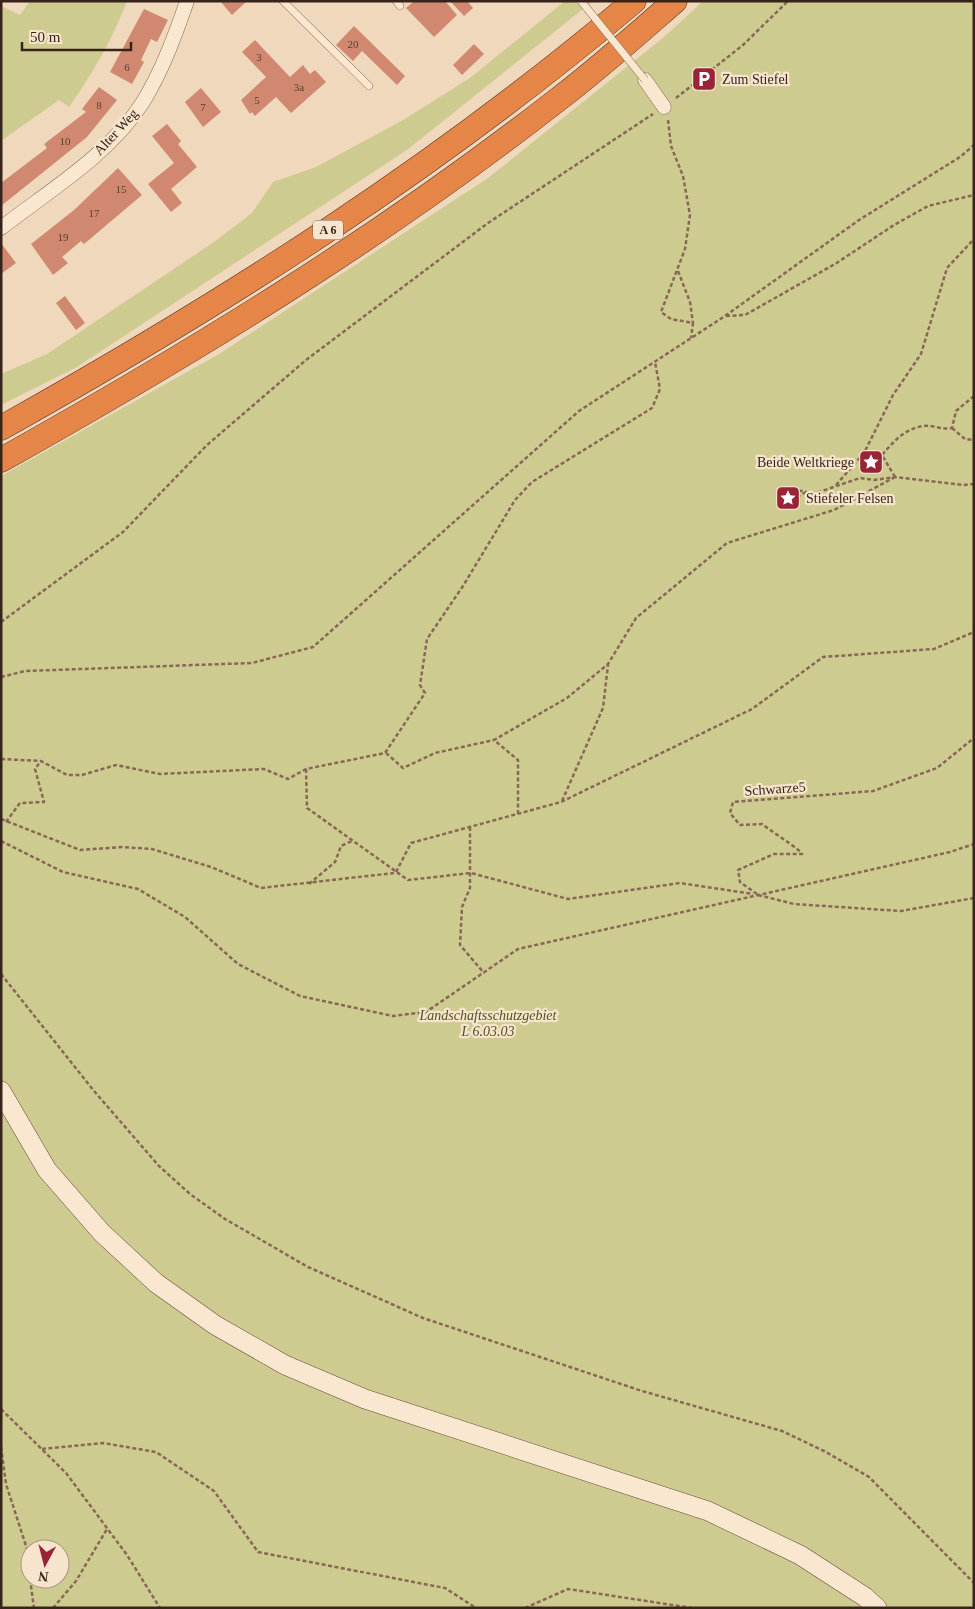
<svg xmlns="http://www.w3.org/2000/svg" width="975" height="1609" font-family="'Times New Roman',serif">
	<rect width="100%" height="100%" fill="#f0d8bd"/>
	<!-- green -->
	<g fill="#cecb90" fill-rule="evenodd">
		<path d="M 30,1 L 127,1 C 112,40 93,73 69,107 L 59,100 L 1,141 L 1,6 L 20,15 Z"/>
		<polygon points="565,1 593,1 407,150 77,367 1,405 1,374 47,354 214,242 252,213 273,182 316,167 403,120 470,78"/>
		<path d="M 703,1 L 974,1 L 974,1608 L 1,1608 L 1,476 L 219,354 L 488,178 L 664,37 ZM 30,1549 L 60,1549 L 60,1579 L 30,1579 Z"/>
	</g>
	<!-- building -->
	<g fill="#d08970">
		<polygon points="220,1 247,1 232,15"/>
		<polygon points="414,1 445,1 457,15 434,37 406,8"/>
		<polygon points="450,1 467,1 473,8 464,16"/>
		<polygon points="144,9 168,20 157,42 151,39 141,60 144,62 132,84 110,72"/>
		<polygon points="354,26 405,76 397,85 362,51 353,61 336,45"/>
		<polygon points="255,40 290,77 303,65 310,74 315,70 326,82 291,113 276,97 255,116 252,112 250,114 241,100 266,77 242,52"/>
		<polygon points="474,44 484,54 462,75 453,65"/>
		<polygon points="99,87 117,100 87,137 1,206 1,183 47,148 44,144 86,112 82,109"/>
		<polygon points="201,88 221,112 203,127 185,102"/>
		<polygon points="167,124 181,141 178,144 197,167 171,189 182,203 171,212 148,184 174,163 152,136"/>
		<polygon points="118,168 142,195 84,244 81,241 62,257 68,263 53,275 31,244 74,210"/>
		<polygon points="1,243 16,263 1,274"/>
		<polygon points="65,296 85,323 76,330 56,303"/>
	</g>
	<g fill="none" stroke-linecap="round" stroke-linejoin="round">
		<defs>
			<g id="service">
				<polyline points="283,1 369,86"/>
				<polyline points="396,1 400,6"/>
			</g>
			<g id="minor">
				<polyline points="645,80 664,107"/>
				<path d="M 1,228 C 50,190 109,155 143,102 C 162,71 175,36 187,1"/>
			</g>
			<polyline id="secondary" points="1,1091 47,1170 102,1233 156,1283 215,1325 285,1365 365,1399 708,1511 800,1555 865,1597 877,1608"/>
			<g id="motorway">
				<path d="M 1,428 C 226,302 437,168 634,1"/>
				<path d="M 1,460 C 194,352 382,237 556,101 C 597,70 636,35 675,1"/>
			</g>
		</defs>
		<!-- service casing -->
		<use href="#service" stroke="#886855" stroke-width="8"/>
		<!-- minor casing -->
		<use href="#minor" stroke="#886855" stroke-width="15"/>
		<!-- secondary casing -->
		<use href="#secondary" stroke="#694939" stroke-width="20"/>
		<!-- motorway casing -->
		<use href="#motorway" stroke="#55372a" stroke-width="25"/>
		<!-- path -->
		<g stroke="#886855" stroke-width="2.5" stroke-dasharray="4 2.5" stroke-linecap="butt">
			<polyline points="676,98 743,45 788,1"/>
			<polyline points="668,120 671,146 683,176 690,215 685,249 661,312 671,319 693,323 691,338"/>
			<polyline points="678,271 690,302 693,323"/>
			<polyline points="726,316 745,315 835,264 894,225 928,206 974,195"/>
			<polyline points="952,428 965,439 974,440"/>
			<polyline points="864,453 872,456 881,455"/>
			<path d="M 895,477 L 882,455 C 893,442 905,428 924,426 C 934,425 942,430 952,428 L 956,411 L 974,396"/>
			<polyline points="836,485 864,453 893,395 921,354 947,268 974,239"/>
			<path d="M 806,492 L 783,505 L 779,503 L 779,497 C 789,486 802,491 813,494 L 860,478 L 874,480 L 895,477 L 963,485 L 974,484"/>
			<polyline points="1,622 123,532 207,445 306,360 488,223 653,114"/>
			<polyline points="1,677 25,671 252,663 313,647 579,411 725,316 859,220 960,157 974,145"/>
			<polyline points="386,753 403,768 435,753 494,740"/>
			<polyline points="1,759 41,761 67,775 82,775 116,765 160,774 264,769 288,779 306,769 385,753 425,693 420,685 427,639 463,586 515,500 532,482 652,408 660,389 655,362"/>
			<polyline points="306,769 307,808 408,880 471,873 568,899 680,883 753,894"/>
			<polyline points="562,801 603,708 608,665"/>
			<polyline points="518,814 518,760 494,740 567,698 608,664 636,618 727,543 834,510 895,477"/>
			<polyline points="1,819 80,850 122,847 152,849 211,867 261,888 394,873"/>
			<polyline points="6,822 20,803 44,802 35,769 41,761"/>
			<polyline points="470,827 470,888 462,907 460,945 484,973"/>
			<polyline points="1,841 63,872 138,889 185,917 238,964 300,996 393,1016 426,1012 518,949 950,852 974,844"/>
			<polyline points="396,872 411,843 561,802 752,709 823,657 934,649 974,632"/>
			<polyline points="309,884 335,862 341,846 352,841"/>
			<path d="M 757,894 L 740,882 L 738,870 L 774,854 L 802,854 C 800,849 769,830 762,824 L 740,825 L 730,813 L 733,802 L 873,791 L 937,768 L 974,738"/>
			<polyline points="758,895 794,904 901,911 974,898"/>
			<polyline points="1,974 94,1091 159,1166 190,1194 225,1219 308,1267 423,1318 642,1391 782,1431 824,1451 869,1477 974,1583"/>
			<polyline points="1,1409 66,1473 127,1555 160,1608"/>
			<polyline points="1,1447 6,1484 27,1549 30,1575"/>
			<polyline points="42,1449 103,1443 156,1452 214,1491 258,1552 445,1588 476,1608"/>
			<polyline points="30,1579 34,1608"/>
			<polyline points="53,1608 76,1581 107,1529"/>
			<polyline points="525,1608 568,1589 692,1608"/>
		</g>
		<!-- service -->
		<use href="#service" stroke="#fae7d0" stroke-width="7"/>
		<!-- minor -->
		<use href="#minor" stroke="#fae7d0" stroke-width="14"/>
		<!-- secondary -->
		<use href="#secondary" stroke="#fae7d0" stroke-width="19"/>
		<!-- motorway -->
		<use href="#motorway" stroke="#e58648" stroke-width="24"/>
		<defs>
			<polyline id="service-bridge" points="581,1 645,80"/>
		</defs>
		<!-- service-bridge casing -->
		<use href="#service-bridge" stroke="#886855" stroke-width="8" stroke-linecap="butt"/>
		<!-- service-bridge -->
		<use href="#service-bridge" stroke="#fae7d0" stroke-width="7"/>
	</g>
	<!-- icons -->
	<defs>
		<symbol id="parking-square" viewBox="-11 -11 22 22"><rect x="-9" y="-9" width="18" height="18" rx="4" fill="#992337" stroke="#f7e4cc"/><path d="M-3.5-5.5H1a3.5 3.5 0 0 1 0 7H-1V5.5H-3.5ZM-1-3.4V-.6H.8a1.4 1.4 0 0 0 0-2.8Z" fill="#fff"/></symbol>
		<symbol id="sight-square" viewBox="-11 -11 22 22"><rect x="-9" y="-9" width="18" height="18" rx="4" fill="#992337" stroke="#f7e4cc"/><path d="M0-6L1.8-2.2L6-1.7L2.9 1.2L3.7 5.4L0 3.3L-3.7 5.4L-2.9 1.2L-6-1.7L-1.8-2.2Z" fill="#fff"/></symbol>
	</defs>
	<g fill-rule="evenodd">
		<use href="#parking-square" x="690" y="65" width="28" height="28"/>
		<use href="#sight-square" x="857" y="448" width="28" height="28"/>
		<use href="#sight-square" x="774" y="484" width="28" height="28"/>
	</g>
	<g text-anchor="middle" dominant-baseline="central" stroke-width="4.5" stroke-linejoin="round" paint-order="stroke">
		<!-- number labels -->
		<g font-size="11" fill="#5c3d30">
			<text x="353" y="44">20</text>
			<text x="259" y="57">3</text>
			<text x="127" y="67">6</text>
			<text x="299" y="87">3a</text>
			<text x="257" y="100">5</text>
			<text x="99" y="105">8</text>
			<text x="203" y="107">7</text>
			<text x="65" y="141">10</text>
			<text x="121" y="189">15</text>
			<text x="94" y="213">17</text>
			<text x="63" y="237">19</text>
		</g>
		<!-- shield labels -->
		<rect fill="#f7e4cc" stroke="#705e50" stroke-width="1" x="313" y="220.5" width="30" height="19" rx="4"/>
		<g font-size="12" font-weight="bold" fill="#36241b">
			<text x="328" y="230">A 6</text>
		</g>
		<!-- poi labels -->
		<g font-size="14" fill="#36241b" stroke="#f7e4cc" text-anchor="start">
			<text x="722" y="79">Zum Stiefel</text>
			<text x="854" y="462" text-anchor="end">Beide Weltkriege</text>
			<text x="806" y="498">Stiefeler Felsen</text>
		</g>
		<!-- street labels -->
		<g font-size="14" fill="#36241b" stroke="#f7e4cc">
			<text transform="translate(116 132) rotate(-47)">Alter Weg</text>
			<text transform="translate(775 789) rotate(-4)">Schwarze5</text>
		</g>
		<!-- park labels -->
		<g font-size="14" font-style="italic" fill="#4f5420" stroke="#f7e4cc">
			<text x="488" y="1015">Landschaftsschutzgebiet<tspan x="488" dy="16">L 6.03.03</tspan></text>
		</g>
	</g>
	<!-- border -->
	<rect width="975" height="1609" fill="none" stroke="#36241b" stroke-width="5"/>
	<!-- north arrow -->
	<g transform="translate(45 1564) rotate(187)"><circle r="24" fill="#f7e4cc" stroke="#aa9785"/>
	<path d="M0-4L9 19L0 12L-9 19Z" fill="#992337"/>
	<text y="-8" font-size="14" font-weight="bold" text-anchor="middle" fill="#36241b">N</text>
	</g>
	<!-- scale -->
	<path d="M22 42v8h109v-8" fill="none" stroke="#36241b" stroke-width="2.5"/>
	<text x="30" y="42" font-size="15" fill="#36241b" stroke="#f7e4cc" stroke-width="4" paint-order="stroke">50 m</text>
</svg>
